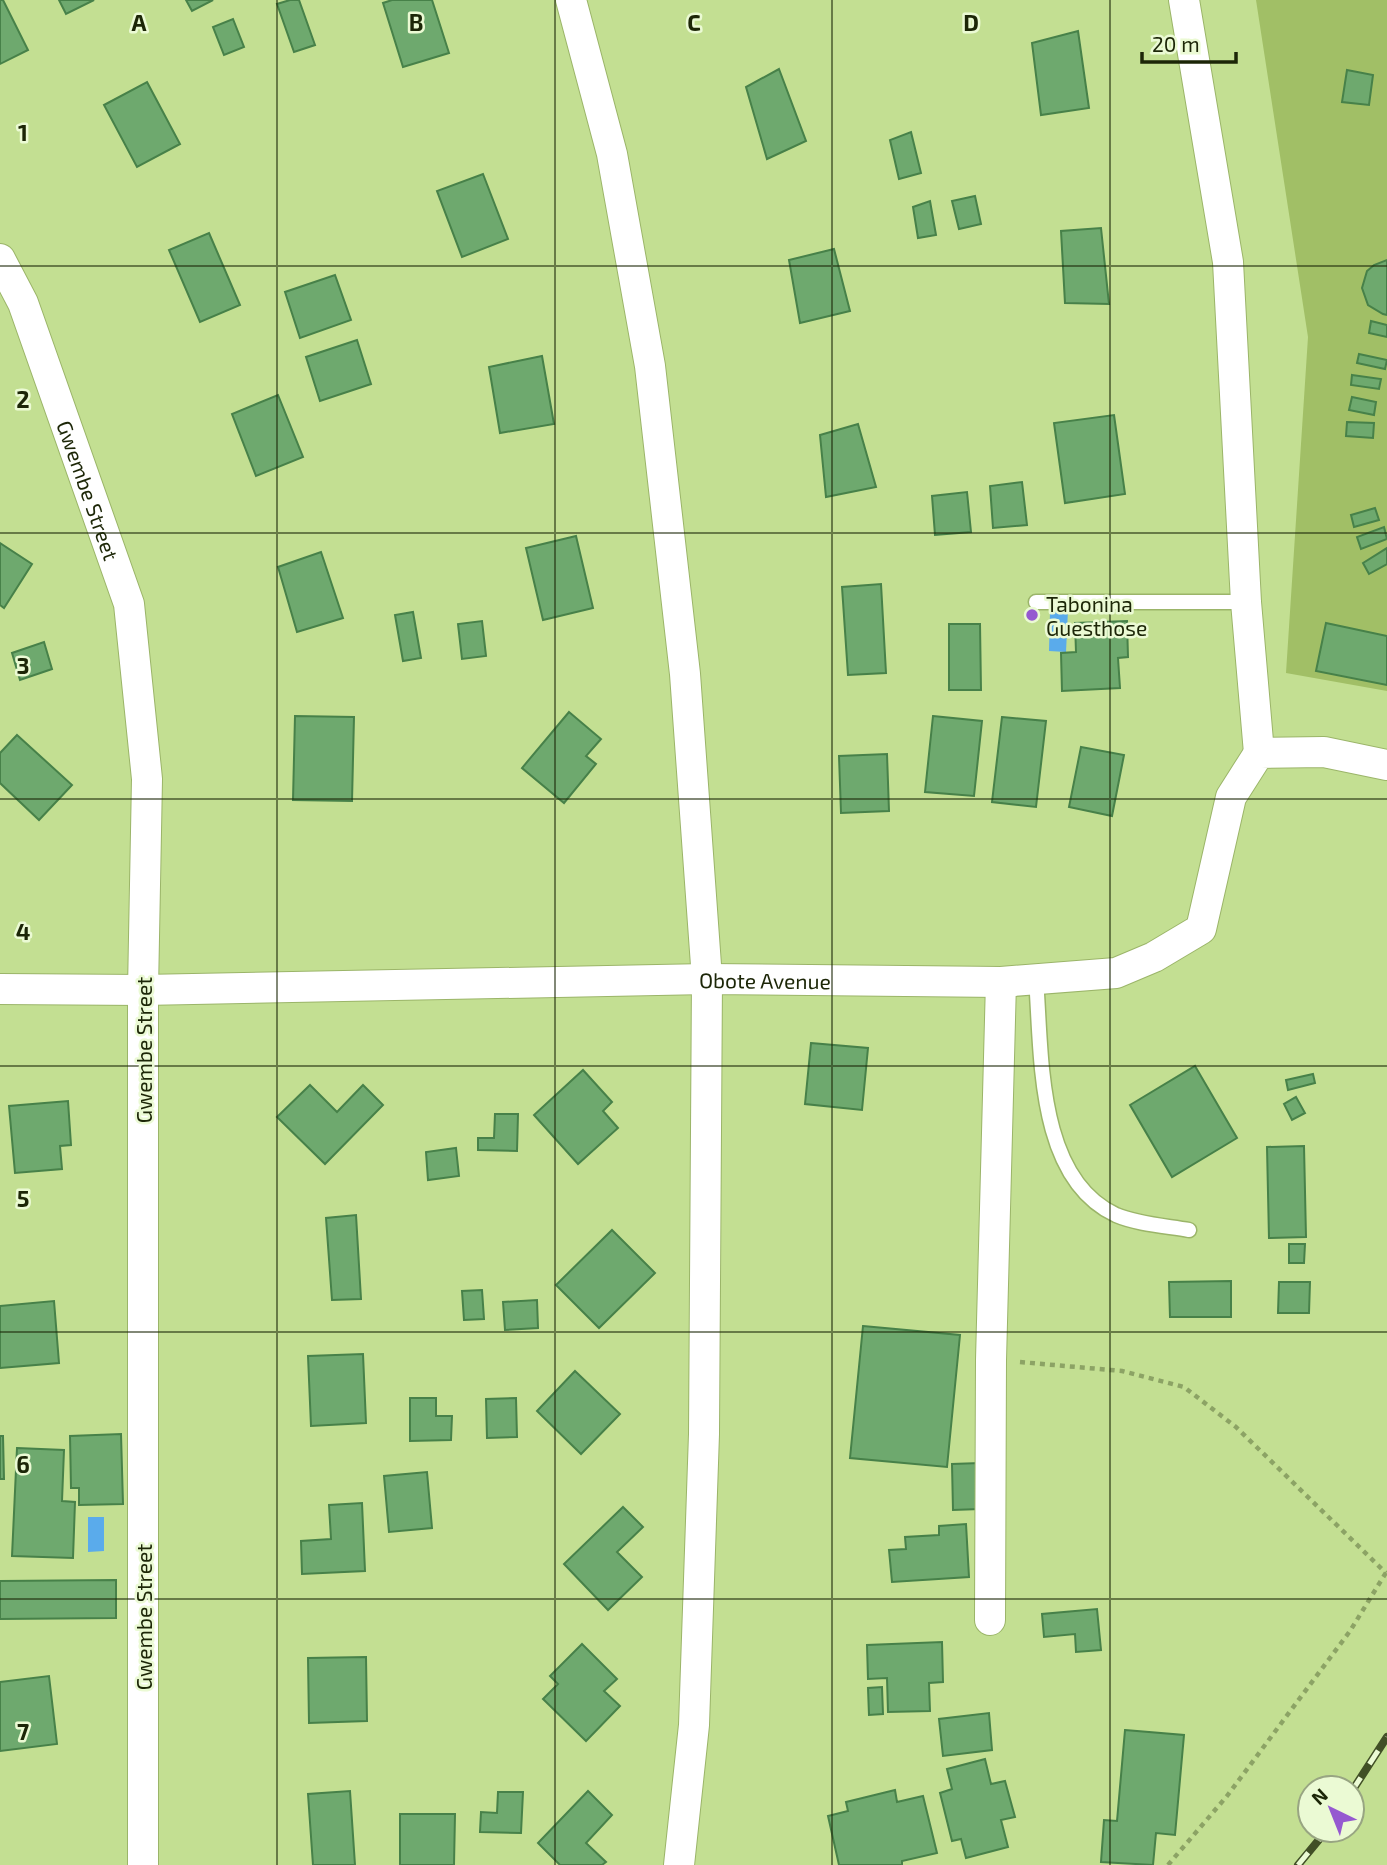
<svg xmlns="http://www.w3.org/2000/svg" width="1387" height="1865" font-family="'Exo 2',sans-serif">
	<rect width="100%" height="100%" fill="#c3df92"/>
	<!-- green -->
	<polygon fill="#a1bf66" points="1256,0 1387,0 1387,691 1286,673 1308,337"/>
	<!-- water -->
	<g fill="#5aabeb">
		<polygon points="1068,610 1066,652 1049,651 1050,612"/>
		<polygon points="88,1517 104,1517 104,1551 88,1552"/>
	</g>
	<!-- building -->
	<g fill="#6ea96e" stroke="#478149" stroke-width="2">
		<polygon points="0,0 3,0 28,50 0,64"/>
		<polygon points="59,0 94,0 66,14"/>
		<polygon points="186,0 213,0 192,11"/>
		<polygon points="290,0 299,0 315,45 294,52 277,4"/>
		<polygon points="392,0 432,0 449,53 403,67 383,3"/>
		<polygon points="233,19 244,47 224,55 213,27"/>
		<polygon points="1078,31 1089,108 1041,115 1032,43"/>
		<polygon points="779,69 806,141 767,159 746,87"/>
		<polygon points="1347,70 1373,75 1369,105 1342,102"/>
		<polygon points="147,82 180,144 137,167 104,105"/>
		<polygon points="911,132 921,173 899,179 890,140"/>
		<polygon points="483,174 508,239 462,257 437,191"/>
		<polygon points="975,196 981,224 959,229 952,201"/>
		<polygon points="930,201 936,235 918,238 913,207"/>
		<polygon points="1101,228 1109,304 1065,303 1061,231"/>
		<polygon points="209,233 240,305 200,322 169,250"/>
		<polygon points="834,249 850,311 800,323 789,260"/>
		<polygon points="1387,260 1387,315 1383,314 1368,305 1362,288 1367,271 1374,265"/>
		<polygon points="335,275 351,320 300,338 285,292"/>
		<polygon points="1371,321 1387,325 1387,337 1369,333"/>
		<polygon points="357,340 371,384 320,401 306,357"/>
		<polygon points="1359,354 1387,360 1385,369 1357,363"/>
		<polygon points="542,356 554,424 500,433 489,367"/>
		<polygon points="1352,375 1381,379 1379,389 1351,385"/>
		<polygon points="278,395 303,457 256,476 232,414"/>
		<polygon points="1352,397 1376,402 1374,415 1349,410"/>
		<polygon points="1114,415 1125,494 1065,503 1054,423"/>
		<polygon points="1347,422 1374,423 1373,438 1346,436"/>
		<polygon points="858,424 876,487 826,497 820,435"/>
		<polygon points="1022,482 1027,525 993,528 990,486"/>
		<polygon points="967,492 971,532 935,535 932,496"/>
		<polygon points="1375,508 1379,520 1354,527 1351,515"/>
		<polygon points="1384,527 1387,539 1361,549 1357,537"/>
		<polygon points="576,536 593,608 543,620 526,548"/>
		<polygon points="0,543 32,564 4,608 0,605"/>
		<polygon points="1387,548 1387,564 1369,574 1363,563"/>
		<polygon points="321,552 343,618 297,632 278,567"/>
		<polygon points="881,584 886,673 848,675 842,587"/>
		<polygon points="413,612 421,658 403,661 395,615"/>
		<polygon points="482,621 486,656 462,659 458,624"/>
		<polygon points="1127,621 1128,657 1118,658 1120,688 1062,691 1061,653 1076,652 1075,623"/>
		<polygon points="1326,623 1387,636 1387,685 1316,671"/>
		<polygon points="949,624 980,624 981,690 949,690"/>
		<polygon points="44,642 52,669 20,680 12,653"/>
		<polygon points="569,712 601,739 586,756 596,764 564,803 522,768"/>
		<polygon points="295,716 354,717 352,801 293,800"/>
		<polygon points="933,716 982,721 974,796 925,792"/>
		<polygon points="1002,717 1046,721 1036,807 992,802"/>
		<polygon points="17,735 72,785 39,820 0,783 0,753"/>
		<polygon points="1081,747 1124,755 1112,816 1069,807"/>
		<polygon points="887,754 889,811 841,813 839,756"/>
		<polygon points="811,1043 868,1048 862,1110 805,1104"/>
		<polygon points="1195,1066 1237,1138 1172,1177 1130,1105"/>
		<polygon points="583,1070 612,1102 603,1111 618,1128 578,1164 534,1115"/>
		<polygon points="1313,1074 1315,1083 1288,1090 1286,1080"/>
		<polygon points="310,1085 337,1112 363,1085 383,1105 325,1164 277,1117"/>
		<polygon points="1296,1097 1305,1113 1292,1120 1284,1104"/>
		<polygon points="68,1101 71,1145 60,1146 62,1169 15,1173 9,1106"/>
		<polygon points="495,1114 518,1114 517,1151 478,1150 478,1138 494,1138"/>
		<polygon points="1304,1146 1306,1237 1269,1238 1267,1147"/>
		<polygon points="456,1148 459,1176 428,1180 426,1152"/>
		<polygon points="356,1215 361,1299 332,1300 326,1218"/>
		<polygon points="612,1230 655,1273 599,1328 556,1285"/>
		<polygon points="1289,1244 1305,1244 1304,1263 1289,1263"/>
		<polygon points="1231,1281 1231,1317 1170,1317 1169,1282"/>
		<polygon points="1279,1282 1310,1282 1309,1313 1278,1313"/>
		<polygon points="482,1290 484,1319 464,1320 462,1291"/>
		<polygon points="537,1300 538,1328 505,1330 503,1302"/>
		<polygon points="54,1301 59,1363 0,1368 0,1306"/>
		<polygon points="863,1326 960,1335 947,1467 850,1458"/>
		<polygon points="363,1354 366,1423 311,1426 308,1356"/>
		<polygon points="575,1371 620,1414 581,1454 537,1411"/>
		<polygon points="410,1398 436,1398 436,1416 452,1416 451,1440 410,1441"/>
		<polygon points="516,1398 517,1437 487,1438 486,1399"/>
		<polygon points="121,1434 123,1504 79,1505 79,1488 71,1488 70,1436"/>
		<polygon points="0,1436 3,1436 4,1479 0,1479"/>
		<polygon points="17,1448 64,1450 62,1501 75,1502 73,1558 12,1556"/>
		<polygon points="980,1463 980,1509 953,1510 952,1464"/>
		<polygon points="427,1472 432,1528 389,1532 384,1476"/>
		<polygon points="362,1503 365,1571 302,1574 301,1541 331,1539 329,1505"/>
		<polygon points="623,1507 643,1527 617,1552 642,1577 608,1610 564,1564"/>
		<polygon points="966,1524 969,1577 892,1582 889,1550 906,1549 905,1537 939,1535 939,1526"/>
		<polygon points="116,1580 116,1618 0,1619 0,1581"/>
		<polygon points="1097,1609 1101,1650 1076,1652 1075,1634 1044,1637 1042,1614"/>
		<polygon points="942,1642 943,1682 929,1683 930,1711 888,1712 887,1678 868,1679 867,1645"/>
		<polygon points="582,1644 617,1679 604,1691 620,1706 586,1741 543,1699 558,1684 550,1676"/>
		<polygon points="366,1657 367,1721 309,1723 308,1658"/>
		<polygon points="49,1676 57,1744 0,1751 0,1682"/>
		<polygon points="882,1687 883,1714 869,1715 868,1688"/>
		<polygon points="989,1713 992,1750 943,1756 939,1719"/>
		<polygon points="1125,1730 1184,1735 1175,1835 1156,1833 1153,1865 1101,1862 1104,1820 1117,1821"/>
		<polygon points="985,1759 991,1784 1005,1781 1015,1817 1001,1820 1008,1847 966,1858 961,1839 952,1841 940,1793 952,1789 947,1769"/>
		<polygon points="895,1790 897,1802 923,1796 937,1853 902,1861 902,1865 839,1865 828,1816 848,1811 846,1802"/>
		<polygon points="350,1791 355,1865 313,1865 308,1794"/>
		<polygon points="588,1791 612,1815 586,1843 606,1862 602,1865 560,1865 538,1843"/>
		<polygon points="498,1792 523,1792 521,1833 480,1832 481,1812 497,1813"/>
		<polygon points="400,1814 455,1814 454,1865 400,1865"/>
	</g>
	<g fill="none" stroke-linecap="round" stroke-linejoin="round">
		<defs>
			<g id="lane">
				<polyline points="1036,602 1246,602"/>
				<path d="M 1036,979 C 1042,1054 1036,1178 1116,1215 C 1137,1224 1166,1226 1189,1230"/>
			</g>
			<g id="street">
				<polyline points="571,0 612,154 650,366 685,674 707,979 704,1434 694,1725 679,1865"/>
				<polyline points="1184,0 1228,262 1246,602 1259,753"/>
				<path id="s1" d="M 0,259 L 23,303 L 129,604 L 147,779 L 143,990 L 143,1865"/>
				<path id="s2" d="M 0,989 L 143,990 L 707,979 L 1001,982 L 1116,973 L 1154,957 L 1201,929 L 1231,797 L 1259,753 L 1324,752 L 1387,765"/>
				<polyline points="990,1620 991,1360 1001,982"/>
			</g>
		</defs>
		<!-- lane casing -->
		<use href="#lane" stroke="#9bb569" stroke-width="17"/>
		<!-- street casing -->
		<use href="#street" stroke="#9bb569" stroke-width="32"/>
		<!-- path -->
		<g stroke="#8ca365" stroke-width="4.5" stroke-dasharray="5 5" stroke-linecap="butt">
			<polyline points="1020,1362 1122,1371 1184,1387 1236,1427 1386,1573"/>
			<polyline points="1168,1865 1227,1796 1350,1631 1387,1571"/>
		</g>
		<!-- lane -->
		<use href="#lane" stroke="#fff" stroke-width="14"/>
		<!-- street -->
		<use href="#street" stroke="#fff" stroke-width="30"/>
		<defs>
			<g id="rail">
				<polyline points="1352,1791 1387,1737"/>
				<polyline points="1298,1865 1327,1830"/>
			</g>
		</defs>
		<!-- rail casing -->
		<use href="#rail" stroke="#414f26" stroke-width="8"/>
		<!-- rail -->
		<use href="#rail" stroke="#ebfad4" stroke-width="5" stroke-dasharray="16" stroke-linecap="butt"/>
	</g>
	<!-- grid -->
	<path fill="none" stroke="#1c2607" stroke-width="2" stroke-opacity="0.55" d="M 277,0 L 277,1865M 555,0 L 555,1865M 832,0 L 832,1865M 1110,0 L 1110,1865M 0,266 L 1387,266M 0,533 L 1387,533M 0,799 L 1387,799M 0,1066 L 1387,1066M 0,1332 L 1387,1332M 0,1599 L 1387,1599"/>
	<!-- markers -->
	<circle fill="#9559d0" stroke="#ebfad4" stroke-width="2.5" cx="1032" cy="615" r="7"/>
	<g text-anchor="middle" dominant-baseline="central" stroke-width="5" stroke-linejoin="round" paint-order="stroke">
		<!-- street labels -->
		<g font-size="21" fill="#1c2607" stroke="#ebfad4">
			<text stroke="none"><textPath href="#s1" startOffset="248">Gwembe Street</textPath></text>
			<text stroke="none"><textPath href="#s2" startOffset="765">Obote Avenue</textPath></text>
			<text transform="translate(143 1050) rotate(-90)">Gwembe Street</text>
			<text transform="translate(143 1617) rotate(-90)">Gwembe Street</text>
		</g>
		<!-- poi labels -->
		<g font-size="21" fill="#1c2607" stroke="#ebfad4" text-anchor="start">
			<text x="1046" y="603">Tabonina<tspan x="1046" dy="24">Guesthose</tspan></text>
		</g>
	</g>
	<g font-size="23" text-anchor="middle" font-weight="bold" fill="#1c2607" stroke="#ebfad4" stroke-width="5" stroke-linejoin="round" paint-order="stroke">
		<text x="139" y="31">A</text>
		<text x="416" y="31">B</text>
		<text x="694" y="31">C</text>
		<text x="971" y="31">D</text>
		<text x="23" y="141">1</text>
		<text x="23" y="408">2</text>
		<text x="23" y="674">3</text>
		<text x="23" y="940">4</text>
		<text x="23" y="1207">5</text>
		<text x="23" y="1473">6</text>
		<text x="23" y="1740">7</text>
	</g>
	<!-- north arrow -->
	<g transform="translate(1331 1809) rotate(317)"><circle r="33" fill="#ebfad4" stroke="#98a582" stroke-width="2"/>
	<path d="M0-5L12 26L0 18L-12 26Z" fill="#9559d0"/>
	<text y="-10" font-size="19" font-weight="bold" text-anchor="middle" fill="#1c2607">N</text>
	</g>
	<!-- scale -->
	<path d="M1142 52v10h94v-10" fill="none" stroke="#1c2607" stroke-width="3.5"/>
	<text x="1152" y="52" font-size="21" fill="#1c2607" stroke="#ebfad4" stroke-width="5" paint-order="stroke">20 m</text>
</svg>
